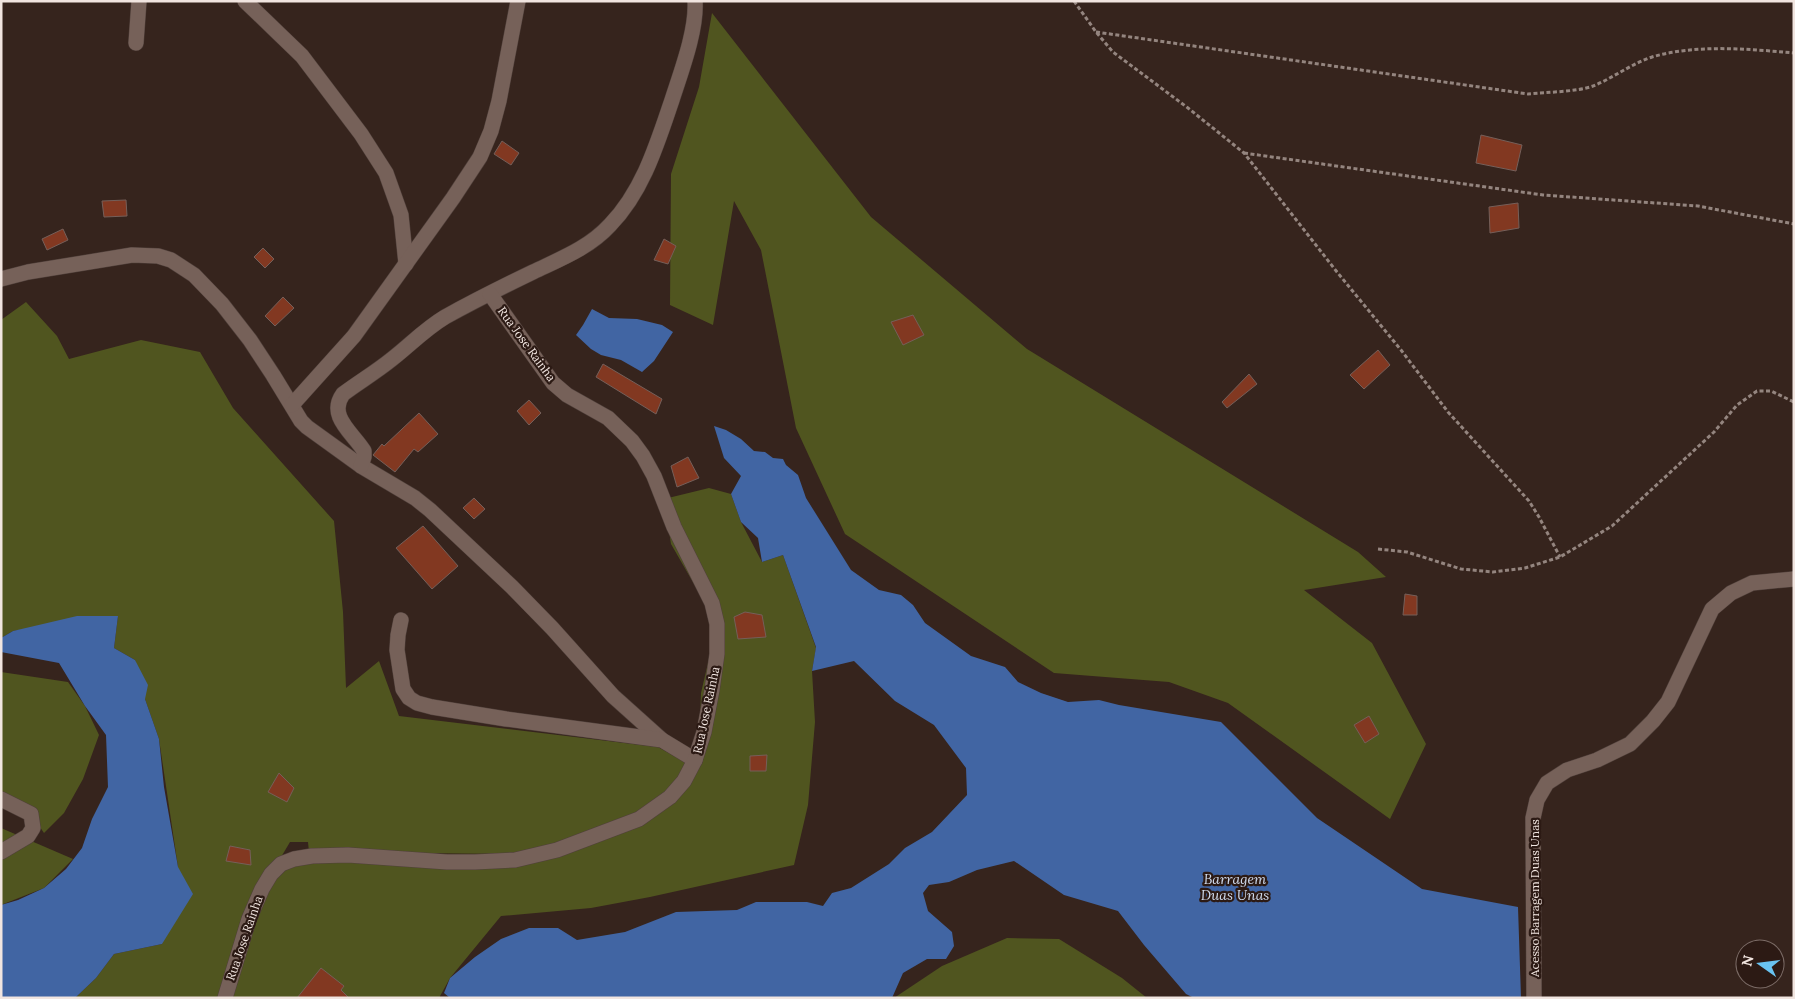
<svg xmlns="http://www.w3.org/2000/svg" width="1795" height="999" font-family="Lora,serif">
	<rect width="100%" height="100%" fill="#36241d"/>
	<!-- green -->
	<g fill="#50551f" fill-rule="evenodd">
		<polygon points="712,13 871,217 1027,349 1358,552 1386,577 1304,590 1372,643 1426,744 1390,819 1228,703 1169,682 1054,673 845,534 796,428 761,250 734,201 713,325 670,305 671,174 699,87"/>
		<path d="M 26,302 L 57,336 L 69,359 L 141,340 L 200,352 L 233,408 L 334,521 L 343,612 L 346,688 L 379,661 L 399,716 L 658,747 L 692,766 L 699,747 L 701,693 L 717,624 L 671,544 L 664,499 L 709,488 L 731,494 L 741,522 L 762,562 L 783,555 L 816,648 L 812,671 L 815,722 L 808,805 L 794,865 L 650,897 L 591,908 L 501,916 L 450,978 L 439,998 L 75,998 L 96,978 L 114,954 L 162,944 L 178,867 L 159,739 L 145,699 L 135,660 L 114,648 L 118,616 L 13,631 L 1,638 L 1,320 ZM 290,842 L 308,842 L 309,852 L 510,854 L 387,859 L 312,856 L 271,874 Z"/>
		<polygon points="1,672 68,682 85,706 99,735 83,779 64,813 44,833 31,814 1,799"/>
		<polygon points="1,828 73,859 44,888 1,905"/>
		<polygon points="1007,938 1059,939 1122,978 1147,998 894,998 942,966"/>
	</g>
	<!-- water -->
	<g fill="#4165a3">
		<polygon points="592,309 609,318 637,319 662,325 673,332 654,361 642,372 621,360 601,355 591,349 576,335 583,325"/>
		<polygon points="714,426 726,430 741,439 754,451 765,452 773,458 783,459 786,465 798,475 806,498 851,570 879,590 901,595 913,605 925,623 971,656 1005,667 1018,682 1041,693 1068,702 1099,700 1119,705 1221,722 1317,818 1422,889 1518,907 1521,998 1194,998 1186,994 1144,945 1118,911 1064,895 1014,861 977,870 949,882 929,885 923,893 928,911 952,932 954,946 946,959 927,959 903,973 892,998 450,998 444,993 450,978 475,957 501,939 529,928 558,928 577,940 625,932 676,912 737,910 756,902 807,902 823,906 832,893 851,888 889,864 905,848 932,832 967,795 966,768 934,725 895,701 854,661 812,671 816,647 783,555 762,562 758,538 741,522 731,494 741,476 724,458"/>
		<polygon points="77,616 118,616 114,648 135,660 148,685 145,699 159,739 164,787 178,867 193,894 162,944 114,954 96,978 75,998 1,998 1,905 18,900 44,888 66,869 82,848 92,819 108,787 106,735 85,706 59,663 1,652 1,638 13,631"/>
	</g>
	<!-- building -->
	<g fill="#823821" stroke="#755f59">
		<polygon points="1481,135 1522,145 1516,171 1476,163"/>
		<polygon points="502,141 519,153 511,165 494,154"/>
		<polygon points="126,200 127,216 104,217 102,201"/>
		<polygon points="1518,203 1519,228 1490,233 1489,207"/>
		<polygon points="63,229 68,240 47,250 42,239"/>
		<polygon points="664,239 676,246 668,264 654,260"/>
		<polygon points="263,248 274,259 265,268 254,257"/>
		<polygon points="283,297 294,308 275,326 265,316"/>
		<polygon points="913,315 924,335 903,345 891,322"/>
		<polygon points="1378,350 1390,365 1364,389 1350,375"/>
		<polygon points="603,364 662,399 656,414 596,377"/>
		<polygon points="1249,374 1257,384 1227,408 1222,402"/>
		<polygon points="529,400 541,413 529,425 517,411"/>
		<polygon points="419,413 438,434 418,452 414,449 395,472 373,455 382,444 384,446"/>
		<polygon points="688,457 699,478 677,487 671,466"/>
		<polygon points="474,498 485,509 474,519 463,508"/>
		<polygon points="423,526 458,566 432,589 396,548"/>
		<polygon points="1405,594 1417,596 1417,615 1403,615"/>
		<polygon points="745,612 762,615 766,637 738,639 734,617"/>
		<polygon points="1369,716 1379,734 1365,743 1354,725"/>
		<polygon points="767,755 766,771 750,771 750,756"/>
		<polygon points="279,773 294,788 287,802 268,792"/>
		<polygon points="230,846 250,850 251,865 226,861"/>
		<polygon points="321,968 344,986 341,990 349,998 297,998"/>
	</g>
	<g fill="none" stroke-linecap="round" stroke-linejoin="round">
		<defs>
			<g id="street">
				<polyline points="245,1 302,56 361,134 386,173 401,215 406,264"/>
				<polyline points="136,43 139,1"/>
				<polyline points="1,279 28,272 132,255 158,256 171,260 194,275 222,304 250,340 273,375 301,421 307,427 361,466 415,498 430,510 512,587 552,628 613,696 662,740"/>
				<polyline points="292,405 354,336 453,198 480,157 491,131 499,101 518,1"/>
				<path d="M 361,466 L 364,457 L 364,451 C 353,433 327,416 343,394 C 359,382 376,372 392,359 C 410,345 425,329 445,317 C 474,301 504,286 533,272 C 560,259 589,248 610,225 C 643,191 657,144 672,100 C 681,72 697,30 695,1"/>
				<polyline points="401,620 398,635 397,650 403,689 409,698 417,703 432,707 506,719 662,740 695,760"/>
				<polyline points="1,799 31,814 33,828 28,836 1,852"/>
				<polyline points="225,998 249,919 262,889 271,874 281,864 294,859 312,856 348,855 447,862 475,862 515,860 557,850 639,819 670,797 684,781 695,760 704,732 712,690 717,654 717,624 712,603 674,527 654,476 643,456 632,441 608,418 567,395 553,383 490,294"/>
				<polyline points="1534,998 1533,818 1537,800 1547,783 1567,770 1597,760 1630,744 1653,721 1668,702 1712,609 1731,593 1752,583 1794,579"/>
			</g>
		</defs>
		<!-- street casing -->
		<use href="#street" stroke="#50403b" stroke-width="16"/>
		<!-- path -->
		<g stroke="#94857f" stroke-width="3" stroke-dasharray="4 2.5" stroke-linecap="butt">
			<polyline points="1074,1 1096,32 1113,52 1188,108 1244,153 1337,272 1401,350 1448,412 1529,501 1539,517 1560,557"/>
			<path d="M 1096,32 L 1528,94 C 1547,92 1576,92 1593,86 C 1613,78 1631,64 1652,57 C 1696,44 1749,49 1794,53"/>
			<polyline points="1244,153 1543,195 1698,206 1794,224"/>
			<polyline points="1378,549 1407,552 1461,569 1493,572 1525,568 1560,557 1612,526 1714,432 1737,405 1757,391 1771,391 1794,402"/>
		</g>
		<!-- street -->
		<use href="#street" stroke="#766159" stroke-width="15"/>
	</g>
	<g text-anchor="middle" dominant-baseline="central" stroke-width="4.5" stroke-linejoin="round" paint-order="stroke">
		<!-- street labels -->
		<g font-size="12" fill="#f1e5e0" stroke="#2c1a14">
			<text transform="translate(527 344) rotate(54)">Rua Jose Rainha</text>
			<text transform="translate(706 710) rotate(-78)">Rua Jose Rainha</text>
			<text transform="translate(1534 898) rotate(-90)">Acesso Barragem Duas Unas</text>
			<text transform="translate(244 938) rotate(-71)">Rua Jose Rainha</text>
		</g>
		<!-- water labels -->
		<g font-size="14" font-style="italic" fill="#d0dbed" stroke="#2c1a14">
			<text x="1235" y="879">Barragem<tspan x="1235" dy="16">Duas Unas</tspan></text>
		</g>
	</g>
	<!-- border -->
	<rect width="1795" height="999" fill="none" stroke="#f1e5e0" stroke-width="5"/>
	<!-- north arrow -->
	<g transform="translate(1760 964) rotate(284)"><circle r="24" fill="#2c1a14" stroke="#7b6b66"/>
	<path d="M0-4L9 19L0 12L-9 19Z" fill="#69c3f1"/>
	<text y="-8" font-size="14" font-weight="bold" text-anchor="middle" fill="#f1e5e0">N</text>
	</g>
</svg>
